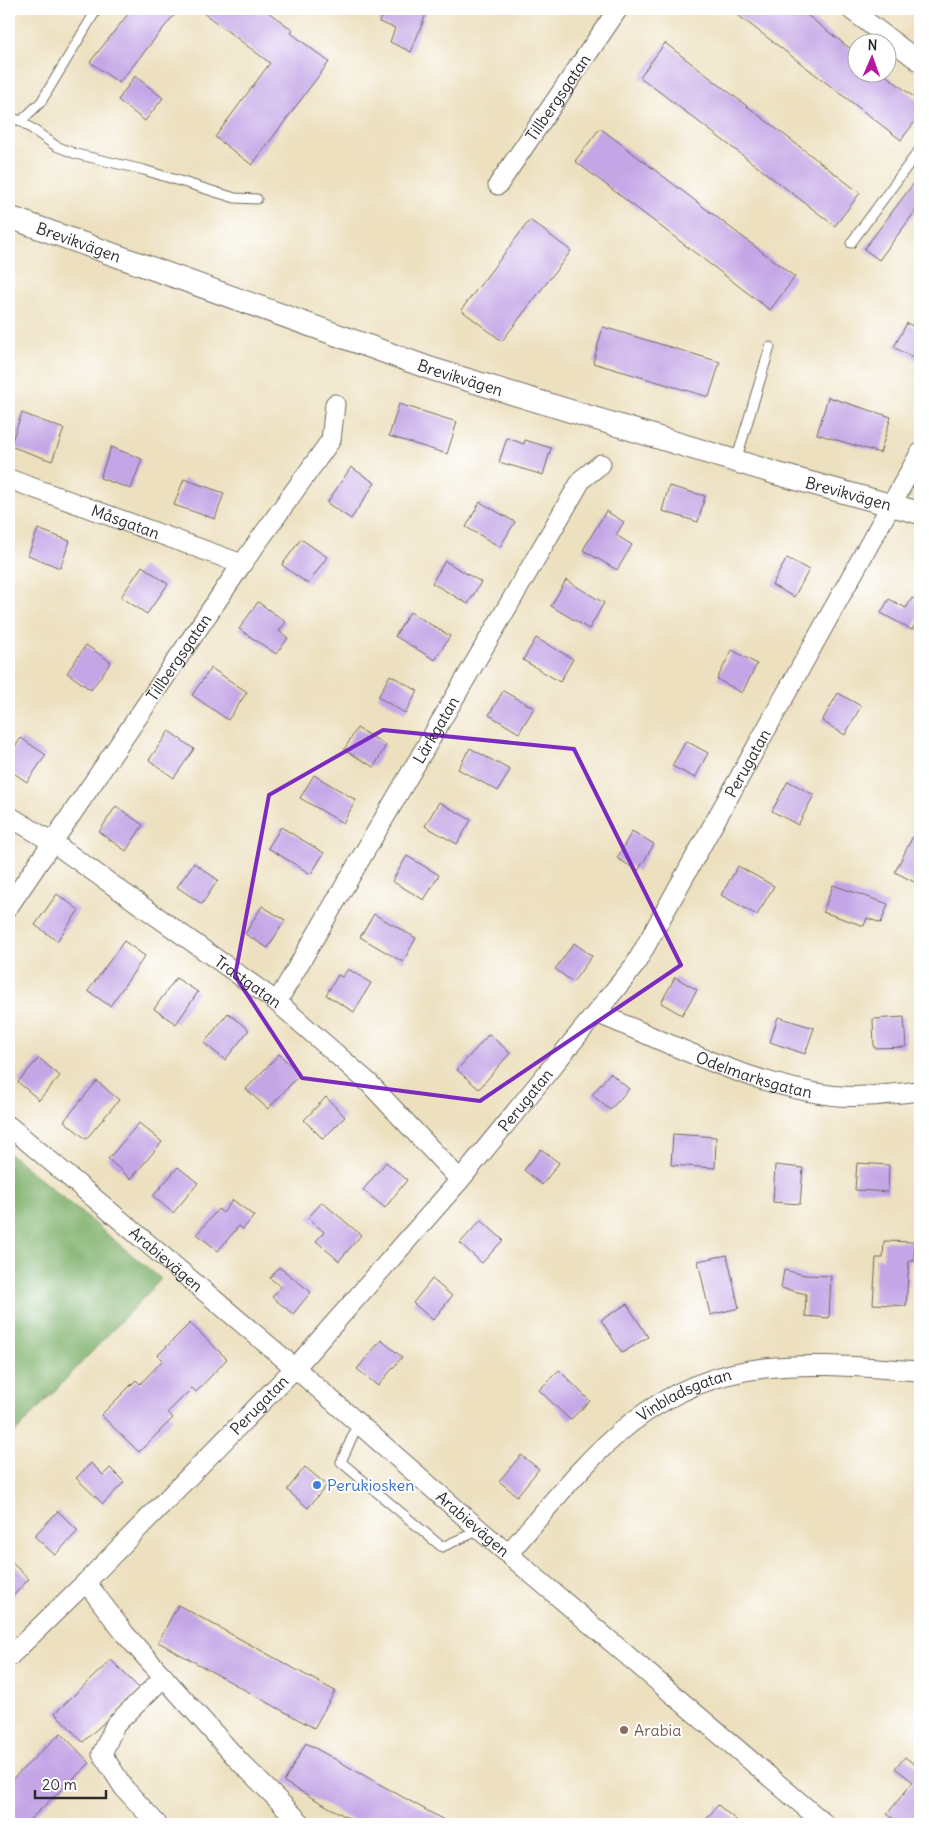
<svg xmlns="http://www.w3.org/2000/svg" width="929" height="1833" font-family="Delius,sans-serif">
	<rect width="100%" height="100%" fill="#fff"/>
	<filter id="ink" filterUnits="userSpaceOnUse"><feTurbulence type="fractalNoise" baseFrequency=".02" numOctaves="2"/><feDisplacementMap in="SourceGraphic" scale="10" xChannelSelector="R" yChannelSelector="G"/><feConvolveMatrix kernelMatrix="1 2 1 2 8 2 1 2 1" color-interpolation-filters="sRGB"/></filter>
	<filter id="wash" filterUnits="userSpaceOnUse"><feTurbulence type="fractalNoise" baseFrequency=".0096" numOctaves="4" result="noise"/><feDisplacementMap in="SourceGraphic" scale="20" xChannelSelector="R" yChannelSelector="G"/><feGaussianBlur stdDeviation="1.12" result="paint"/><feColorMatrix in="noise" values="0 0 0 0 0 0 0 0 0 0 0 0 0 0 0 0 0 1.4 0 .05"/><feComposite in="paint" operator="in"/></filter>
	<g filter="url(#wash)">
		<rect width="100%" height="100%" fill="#ede0bf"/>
		<!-- forest -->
		<polygon fill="#7fb16c" stroke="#556e4c" points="9,1153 161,1279 9,1439"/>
		<g id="blocks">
			<!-- building -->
			<g fill="#c4a6e6">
				<polygon points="132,9 179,9 119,83 90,62"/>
				<polygon points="198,9 264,9 293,30 291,33 329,62 252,165 215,137 270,63"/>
				<polygon points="385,9 428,9 411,52 390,42 395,28 379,22"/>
				<polygon points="730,9 799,9 856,53 856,72 882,72 920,102 920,115 901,140"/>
				<polygon points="665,43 860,193 835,226 640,77"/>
				<polygon points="135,76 163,98 145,121 118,100"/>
				<polygon points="600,128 795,277 770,310 575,161"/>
				<polygon points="920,175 920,205 879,260 864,249"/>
				<polygon points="530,220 571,251 502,341 461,310"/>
				<polygon points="907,323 920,330 920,362 894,347"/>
				<polygon points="603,327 720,362 709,397 593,363"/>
				<polygon points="828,397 891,417 880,453 817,434"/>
				<polygon points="399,404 457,422 447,454 389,436"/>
				<polygon points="22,413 64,429 52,461 10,446"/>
				<polygon points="507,438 524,444 525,440 551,448 543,475 499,462"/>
				<polygon points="111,447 142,459 131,489 100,478"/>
				<polygon points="351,467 375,483 351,519 327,503"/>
				<polygon points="184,479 224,493 215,519 174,505"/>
				<polygon points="669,486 705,496 698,522 662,511"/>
				<polygon points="480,502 515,522 500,547 466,527"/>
				<polygon points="606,511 624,522 616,535 632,545 617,570 583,550"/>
				<polygon points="38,529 70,541 60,568 28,555"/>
				<polygon points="301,539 327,557 308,584 282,565"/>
				<polygon points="787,558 809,570 794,597 772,585"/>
				<polygon points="445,561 481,582 468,604 432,583"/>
				<polygon points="142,566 168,584 147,614 121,597"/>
				<polygon points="566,580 604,603 589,629 551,606"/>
				<polygon points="912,598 920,602 920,615 912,630 881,613 889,599 906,608"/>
				<polygon points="258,602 286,622 279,631 288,638 276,654 239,629"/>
				<polygon points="410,612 450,636 435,660 395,636"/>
				<polygon points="536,638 573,659 560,682 523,660"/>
				<polygon points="86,645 111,662 91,690 67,673"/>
				<polygon points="732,650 757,664 742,693 717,679"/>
				<polygon points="211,668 247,692 228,720 192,695"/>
				<polygon points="390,675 418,691 405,713 378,697"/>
				<polygon points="503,691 534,708 519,733 489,715"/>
				<polygon points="838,693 861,706 845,735 822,721"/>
				<polygon points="357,728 386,745 374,767 344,750"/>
				<polygon points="169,731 194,749 174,778 149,760"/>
				<polygon points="21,738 46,755 27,782 9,770 9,756"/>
				<polygon points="686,741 708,753 695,778 672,766"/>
				<polygon points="470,748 510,770 498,791 458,769"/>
				<polygon points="314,775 356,800 343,823 300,798"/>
				<polygon points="788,781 814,795 798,825 772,811"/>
				<polygon points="439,802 471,820 457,844 425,826"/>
				<polygon points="116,806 143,825 126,851 99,832"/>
				<polygon points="920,822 920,885 895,872"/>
				<polygon points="281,827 324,853 311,874 268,848"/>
				<polygon points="632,831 654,844 638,871 617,858"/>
				<polygon points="407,856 439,875 424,900 392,881"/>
				<polygon points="194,863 218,880 202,904 177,887"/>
				<polygon points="738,866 774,886 757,915 721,895"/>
				<polygon points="833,885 888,904 881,923 867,918 864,926 823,912"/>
				<polygon points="57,894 79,910 57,941 35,925"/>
				<polygon points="262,906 285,920 268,948 245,934"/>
				<polygon points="374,914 416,938 403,962 360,937"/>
				<polygon points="124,941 145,956 110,1006 88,991"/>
				<polygon points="574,943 592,956 573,982 555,969"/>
				<polygon points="348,969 371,983 354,1012 326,995 338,975 342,977"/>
				<polygon points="675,977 697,990 682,1015 661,1003"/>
				<polygon points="176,978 198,992 176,1024 154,1009"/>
				<polygon points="228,1013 249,1030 225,1060 204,1043"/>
				<polygon points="778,1017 814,1028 805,1054 770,1042"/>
				<polygon points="904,1017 906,1047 874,1048 873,1019"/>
				<polygon points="489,1034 510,1053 479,1089 457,1070"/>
				<polygon points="279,1054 300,1074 268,1109 246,1089"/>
				<polygon points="39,1058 60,1076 39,1100 18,1082"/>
				<polygon points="610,1073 629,1089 610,1110 592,1095"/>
				<polygon points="97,1081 119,1100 86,1139 64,1121"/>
				<polygon points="326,1097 345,1117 323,1139 304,1120"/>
				<polygon points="139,1123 162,1142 131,1179 108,1159"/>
				<polygon points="673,1134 716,1137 715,1168 671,1165"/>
				<polygon points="541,1149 559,1163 542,1185 524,1170"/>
				<polygon points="386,1162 407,1180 385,1208 363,1190"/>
				<polygon points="857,1163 889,1165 888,1192 855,1190"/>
				<polygon points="775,1165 803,1168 800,1204 773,1202"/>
				<polygon points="178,1167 198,1183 173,1213 153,1196"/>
				<polygon points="233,1200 254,1216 243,1229 239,1226 218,1251 197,1234 218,1209 223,1213"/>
				<polygon points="322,1202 361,1235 339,1261 316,1241 324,1232 308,1218"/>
				<polygon points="481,1220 503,1240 482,1263 460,1243"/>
				<polygon points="884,1241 915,1242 914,1261 909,1261 906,1306 873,1304 876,1258 883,1258"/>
				<polygon points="727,1255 739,1308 710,1315 698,1261"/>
				<polygon points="279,1267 311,1292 293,1314 272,1297 281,1287 270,1278"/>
				<polygon points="784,1270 805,1275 831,1276 829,1318 805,1316 806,1294 781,1288"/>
				<polygon points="432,1279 452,1296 433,1320 413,1303"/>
				<polygon points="627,1304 648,1337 622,1353 601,1320"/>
				<polygon points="190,1323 227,1359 196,1392 192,1388 168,1412 173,1418 139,1452 101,1415 136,1380 140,1384 163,1360 158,1355"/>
				<polygon points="381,1340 402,1357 378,1386 357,1369"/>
				<polygon points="559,1370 590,1401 570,1420 539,1390"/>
				<polygon points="521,1455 539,1469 517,1496 499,1481"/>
				<polygon points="91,1463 103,1475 110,1468 124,1482 103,1504 76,1478"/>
				<polygon points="305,1467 327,1485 308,1508 287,1490"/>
				<polygon points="58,1511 78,1531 55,1555 34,1536"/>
				<polygon points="9,1560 29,1579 9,1600"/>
				<polygon points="178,1605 335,1691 314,1728 158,1642"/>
				<polygon points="111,1660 140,1689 83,1742 55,1713"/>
				<polygon points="61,1733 90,1763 25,1824 9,1824 9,1782"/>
				<polygon points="306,1743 451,1824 359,1824 284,1782"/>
				<polygon points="905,1757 920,1769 920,1821 918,1824 900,1824 887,1814 913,1782 895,1768"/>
				<polygon points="718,1805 741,1824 702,1824"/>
			</g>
		</g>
	</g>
	<g filter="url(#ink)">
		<use href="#blocks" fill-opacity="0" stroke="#6f6a5f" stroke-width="1"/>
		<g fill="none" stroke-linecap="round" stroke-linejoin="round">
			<defs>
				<g id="service">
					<polyline points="97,9 41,102 21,121 56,146 76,154 144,170 235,198 257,199"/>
					<polyline points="9,117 21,121"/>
					<polyline points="851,243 920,149"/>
					<polyline points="736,461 770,347"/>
					<polyline points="358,1424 341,1462 442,1547 480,1530"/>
				</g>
				<g id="minor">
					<polyline points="850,9 920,62"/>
					<path id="s1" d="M 498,185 L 618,9"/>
					<path id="s2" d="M 9,479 L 242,564"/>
					<path id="s3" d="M 9,816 L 52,842 L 277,1002 L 369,1083 L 460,1180"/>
					<path id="s4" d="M 9,906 L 242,564 L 331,440 L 335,404"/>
					<path id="s5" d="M 277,1002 L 582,479 L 601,464"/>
					<path id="s6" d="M 597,1013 C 671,1044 749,1084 829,1095 C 858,1099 891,1094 920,1091"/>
					<path id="s7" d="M 9,1126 L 295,1368 L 480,1530 L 825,1824"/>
					<path id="s8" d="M 508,1554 C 582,1468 642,1381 765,1368 C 816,1362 869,1368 920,1371"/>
					<polyline points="86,1582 125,1634 240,1762 302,1824"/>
					<path id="s9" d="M 9,1657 L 86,1582 L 295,1368 L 460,1180 L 635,965 L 920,453"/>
					<polyline points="157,1824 124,1788 102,1754 115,1725 164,1677"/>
				</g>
				<g id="tertiary">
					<path id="s10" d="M 9,217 L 432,369 L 778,474 L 920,513"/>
				</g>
			</defs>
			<!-- service casing -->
			<use href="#service" stroke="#6f6a5f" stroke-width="11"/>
			<!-- minor casing -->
			<use href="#minor" stroke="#6f6a5f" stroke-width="21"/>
			<!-- tertiary casing -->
			<use href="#tertiary" stroke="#6f6a5f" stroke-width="24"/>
			<!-- service -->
			<use href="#service" stroke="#fff" stroke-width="9"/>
			<!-- minor -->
			<use href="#minor" stroke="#fff" stroke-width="19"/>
			<!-- tertiary -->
			<use href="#tertiary" stroke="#fff" stroke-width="22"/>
		</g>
	</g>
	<!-- marked area -->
	<path fill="none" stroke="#7b2cbf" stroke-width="4" stroke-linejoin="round" d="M 383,730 L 574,749 L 681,965 L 480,1101 L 302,1078 L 235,976 L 269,795 Z"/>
	<!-- markers -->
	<circle fill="#3f7fe0" stroke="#fff" stroke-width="2" cx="317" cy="1485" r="5"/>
	<circle fill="#8d6e63" stroke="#fff" stroke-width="2" cx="624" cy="1730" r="5"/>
	<g text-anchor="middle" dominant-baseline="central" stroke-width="4" stroke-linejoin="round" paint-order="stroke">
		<!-- street labels -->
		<g font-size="16" fill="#2b2b2b" stroke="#fff">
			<text stroke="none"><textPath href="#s1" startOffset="106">Tillbergsgatan</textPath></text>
			<text stroke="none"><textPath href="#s10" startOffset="74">Brevikvägen</textPath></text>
			<text stroke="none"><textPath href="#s10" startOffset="479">Brevikvägen</textPath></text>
			<text stroke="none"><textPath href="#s10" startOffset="884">Brevikvägen</textPath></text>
			<text stroke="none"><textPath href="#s2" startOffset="124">Måsgatan</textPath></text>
			<text stroke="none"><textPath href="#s4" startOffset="301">Tillbergsgatan</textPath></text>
			<text stroke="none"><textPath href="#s5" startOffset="315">Lärkgatan</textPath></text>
			<text stroke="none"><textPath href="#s9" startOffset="1165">Perugatan</textPath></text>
			<text stroke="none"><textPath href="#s3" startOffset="291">Trastgatan</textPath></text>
			<text stroke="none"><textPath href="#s6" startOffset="169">Odelmarksgatan</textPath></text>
			<text stroke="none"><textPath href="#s9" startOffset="760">Perugatan</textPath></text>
			<text stroke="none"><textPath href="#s7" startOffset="206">Arabievägen</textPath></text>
			<text stroke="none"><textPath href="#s8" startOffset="241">Vinbladsgatan</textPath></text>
			<text stroke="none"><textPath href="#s9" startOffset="355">Perugatan</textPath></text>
			<text stroke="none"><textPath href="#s7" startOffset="611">Arabievägen</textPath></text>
		</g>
		<!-- shop labels -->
		<g font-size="16" fill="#366cbe" stroke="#fff" text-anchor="start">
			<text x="327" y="1485">Perukiosken</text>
		</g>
		<!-- education labels -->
		<g font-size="16" fill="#785e54" stroke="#fff" text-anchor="start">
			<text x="634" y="1730">Arabia</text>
		</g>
	</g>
	<!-- margin -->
	<rect width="929" height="1833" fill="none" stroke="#fff" stroke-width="30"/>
	<!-- north arrow -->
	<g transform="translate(872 58) rotate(2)"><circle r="24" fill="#ffffff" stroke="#aaaaaa"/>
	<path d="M0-4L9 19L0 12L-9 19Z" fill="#b5179e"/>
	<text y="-8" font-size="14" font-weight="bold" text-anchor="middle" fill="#2b2b2b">N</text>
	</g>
	<!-- scale -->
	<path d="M35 1790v8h71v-8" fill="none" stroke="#2b2b2b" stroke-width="2.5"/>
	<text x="42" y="1790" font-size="15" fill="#2b2b2b" stroke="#ffffff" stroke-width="4" paint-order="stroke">20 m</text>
</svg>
